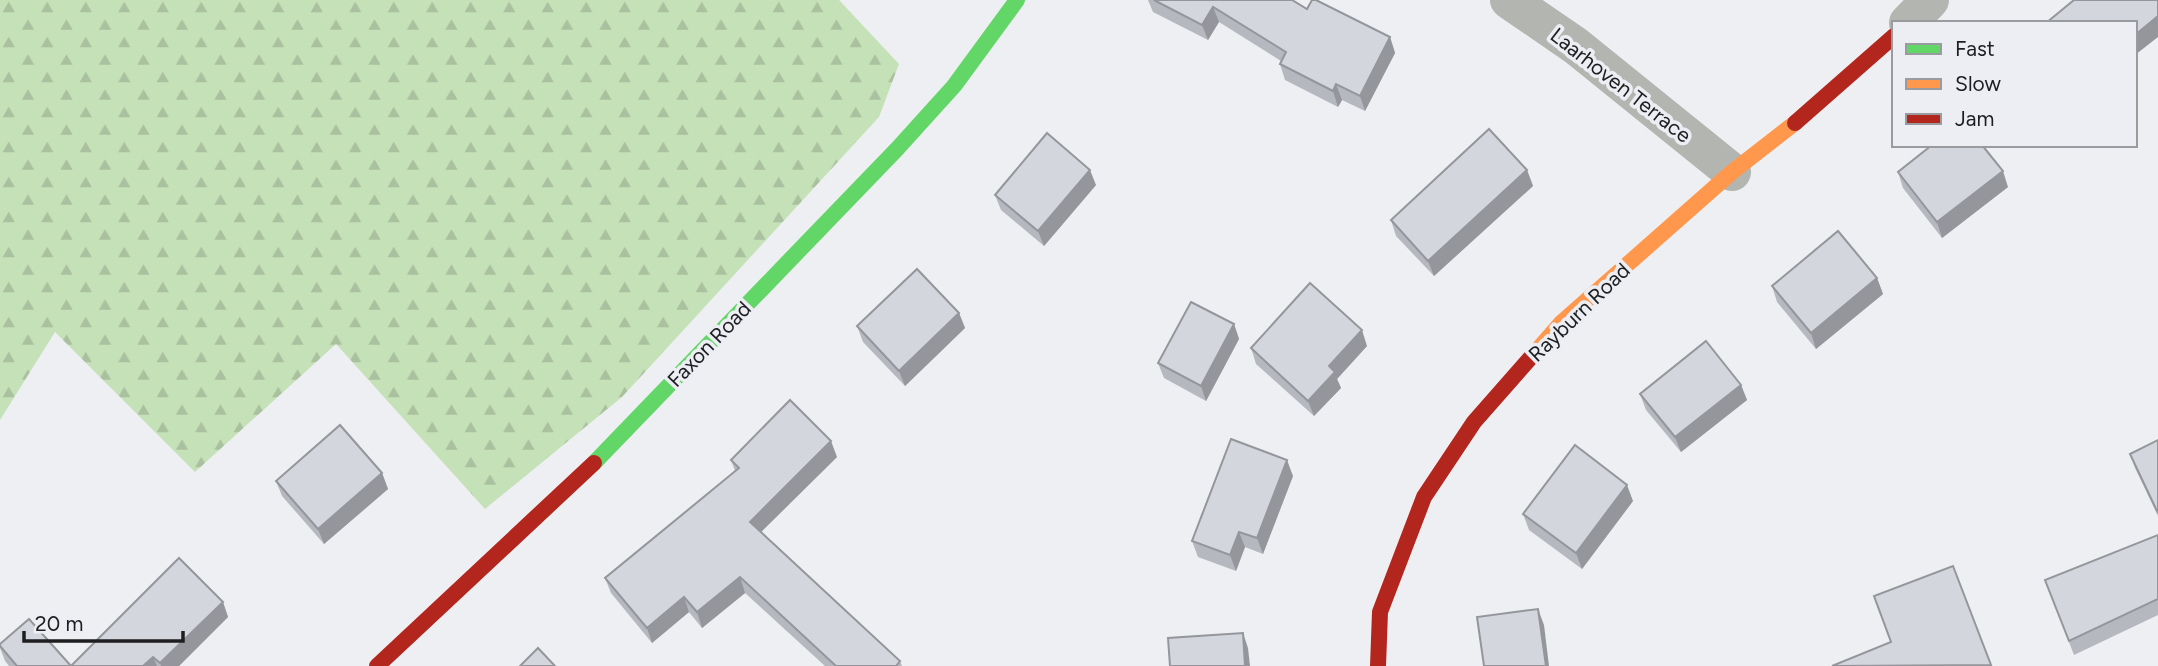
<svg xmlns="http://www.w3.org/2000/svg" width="2158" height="666" font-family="Figtree,sans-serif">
	<defs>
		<pattern id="forest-firs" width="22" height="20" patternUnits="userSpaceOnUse" patternTransform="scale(1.75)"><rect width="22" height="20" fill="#c5e1b8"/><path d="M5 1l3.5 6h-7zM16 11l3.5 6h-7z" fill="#a9c19e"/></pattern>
	</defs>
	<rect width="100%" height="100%" fill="#eeeff2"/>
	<!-- forest -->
	<polygon fill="url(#forest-firs)" points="0,0 839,0 899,64 879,117 622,397 485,509 336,344 195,472 55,332 0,420"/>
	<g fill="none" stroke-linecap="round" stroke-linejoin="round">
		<!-- street -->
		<g stroke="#b2b5b0" stroke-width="38">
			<polyline points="1509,0 1576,46 1732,172"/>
			<polyline points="1908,23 1930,0"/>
		</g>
		<!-- fast -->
		<polyline stroke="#63d668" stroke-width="16" points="594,463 897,149 954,86 1017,0"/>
		<!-- slow -->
		<polyline stroke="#ff974d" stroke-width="16" points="1533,355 1561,323 1732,172 1795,123"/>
		<!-- jam -->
		<g stroke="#b3261e" stroke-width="16">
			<polyline points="1795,123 1894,36"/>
			<polyline points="377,666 594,463"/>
			<polyline points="1378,666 1380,612 1424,497 1474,422 1533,355"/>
		</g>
	</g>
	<!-- wall -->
	<g fill="#b6b8bf">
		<polygon points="1148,0 1292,0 1307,9 1390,37 1395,53 1365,111 1342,100 1338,107 1285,80 1280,64 1281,61 1219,22 1208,40 1153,12"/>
		<polygon points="1527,170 1533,186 1434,276 1396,236 1391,220"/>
		<polygon points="1898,172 2008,187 1942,238 1903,188"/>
		<polygon points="1096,185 1044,246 1001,210 995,195"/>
		<polygon points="1877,278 1883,294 1816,349 1777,302 1772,286"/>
		<polygon points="959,313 965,328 905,386 863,342 857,326"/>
		<polygon points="1234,324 1239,339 1206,401 1164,378 1158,363"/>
		<polygon points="1367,346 1337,379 1341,388 1314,416 1256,364 1251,348"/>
		<polygon points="1741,385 1747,400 1681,452 1646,410 1640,394"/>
		<polygon points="2158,440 2158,516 2135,468 2130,454"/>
		<polygon points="837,457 761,532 900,661 902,666 825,666 745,593 702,628 689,612 652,643 611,593 605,578 735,471 731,460"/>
		<polygon points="382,473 388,489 324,544 282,496 276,481"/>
		<polygon points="1293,476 1263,554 1245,547 1236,571 1198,557 1192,541"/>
		<polygon points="1633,501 1582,569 1529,530 1523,514"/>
		<polygon points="2158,535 2158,615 2074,655 2045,580"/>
		<polygon points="223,602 228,617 179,666 9,666 5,661 0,648 0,644 71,666"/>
	</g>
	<!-- shaded-wall -->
	<g fill="#94969b">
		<polygon points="1213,7 1219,22 1208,40 1202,25"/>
		<polygon points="2158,16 2158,37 2135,55 2135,35"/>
		<polygon points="1390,37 1395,53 1365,111 1360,96"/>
		<polygon points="1336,84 1342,100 1338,107 1333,91"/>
		<polygon points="1090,170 1096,185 1044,246 1038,231"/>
		<polygon points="1527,170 1533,186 1434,276 1428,261"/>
		<polygon points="2003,171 2008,187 1942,238 1937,222"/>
		<polygon points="1877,278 1883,294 1816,349 1811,333"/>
		<polygon points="959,313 965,328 905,386 899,371"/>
		<polygon points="1234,324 1239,339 1206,401 1201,386"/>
		<polygon points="1362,330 1367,346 1337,379 1341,388 1314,416 1308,401 1329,366"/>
		<polygon points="1741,385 1747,400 1681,452 1675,437"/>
		<polygon points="831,441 837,457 755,538 750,522"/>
		<polygon points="1287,460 1293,476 1263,554 1257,538"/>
		<polygon points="382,473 388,489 324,544 318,529"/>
		<polygon points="1627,485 1633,501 1582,569 1576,553"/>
		<polygon points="1239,532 1245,547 1236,571 1230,555"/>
		<polygon points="740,577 745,593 702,628 697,612"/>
		<polygon points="684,597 689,612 652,643 647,628"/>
		<polygon points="223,602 228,617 179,666 161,666 160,663"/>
		<polygon points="1538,609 1544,625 1549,666 1546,666"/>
		<polygon points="1243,633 1248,648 1250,666 1245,666"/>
		<polygon points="153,657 157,666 143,666"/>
	</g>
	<!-- building -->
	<g fill="#d4d6de" stroke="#94969b" stroke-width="2">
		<polygon points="1154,0 1292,0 1307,9 1312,0 1316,0 1390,37 1360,96 1336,84 1333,91 1280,64 1286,52 1213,7 1202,25"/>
		<polygon points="2074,0 2158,0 2158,16 2135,35 2135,23 2046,23"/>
		<polygon points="1489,129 1527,170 1428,261 1391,220"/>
		<polygon points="1047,133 1090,170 1038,231 995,195"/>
		<polygon points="1932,145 1982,145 2003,171 1937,222 1898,172"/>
		<polygon points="1838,231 1877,278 1811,333 1772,286"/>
		<polygon points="917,269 959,313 899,371 857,326"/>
		<polygon points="1310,283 1362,330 1329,366 1335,372 1308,401 1251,348"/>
		<polygon points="1191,302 1234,324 1201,386 1158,363"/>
		<polygon points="1706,341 1741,385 1675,437 1640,394"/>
		<polygon points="790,400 831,441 750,522 900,661 896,666 836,666 740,577 697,612 684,597 647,628 605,578 739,468 731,460"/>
		<polygon points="340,425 382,473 318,529 276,481"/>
		<polygon points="1231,439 1287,460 1257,538 1239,532 1230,555 1192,541"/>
		<polygon points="2158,440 2158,513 2130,454"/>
		<polygon points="1575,445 1627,485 1576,553 1523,514"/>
		<polygon points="2158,535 2158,599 2069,641 2045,580"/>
		<polygon points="179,558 223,602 160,663 153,657 143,666 17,666 0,646 0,644 29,619 71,666"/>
		<polygon points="1953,566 1991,665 1832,666 1891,642 1874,596"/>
		<polygon points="1538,609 1546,666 1484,666 1477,617"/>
		<polygon points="1243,633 1245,666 1170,666 1168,638"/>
		<polygon points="538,648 555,666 520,666"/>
	</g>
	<g text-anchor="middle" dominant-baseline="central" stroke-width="7" stroke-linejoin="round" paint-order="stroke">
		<!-- street labels -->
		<g font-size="21" fill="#1e1e20" stroke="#eceef4">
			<text transform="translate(1621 85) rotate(38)">Laarhoven Terrace</text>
			<text transform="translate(1579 312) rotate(-44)">Rayburn Road</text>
			<text transform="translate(709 344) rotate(-46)">Faxon Road</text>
		</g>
	</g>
	<!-- legend -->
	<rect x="1892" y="21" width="245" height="126" fill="#eceef4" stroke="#9a9b9f" stroke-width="2"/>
	<rect x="1906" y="44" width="35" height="10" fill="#63d668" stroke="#9a9b9f" stroke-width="2"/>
	<text x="1955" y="56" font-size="21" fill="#1e1e20">Fast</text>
	<rect x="1906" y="79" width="35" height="10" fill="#ff974d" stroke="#9a9b9f" stroke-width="2"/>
	<text x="1955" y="91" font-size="21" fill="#1e1e20">Slow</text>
	<rect x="1906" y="114" width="35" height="10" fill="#b3261e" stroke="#9a9b9f" stroke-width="2"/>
	<text x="1955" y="126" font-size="21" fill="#1e1e20">Jam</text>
	<!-- scale -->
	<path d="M24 631v10h159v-10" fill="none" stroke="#1e1e20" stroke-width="3.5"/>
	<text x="35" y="631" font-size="21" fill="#1e1e20" stroke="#eceef4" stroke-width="5" paint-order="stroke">20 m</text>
</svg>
